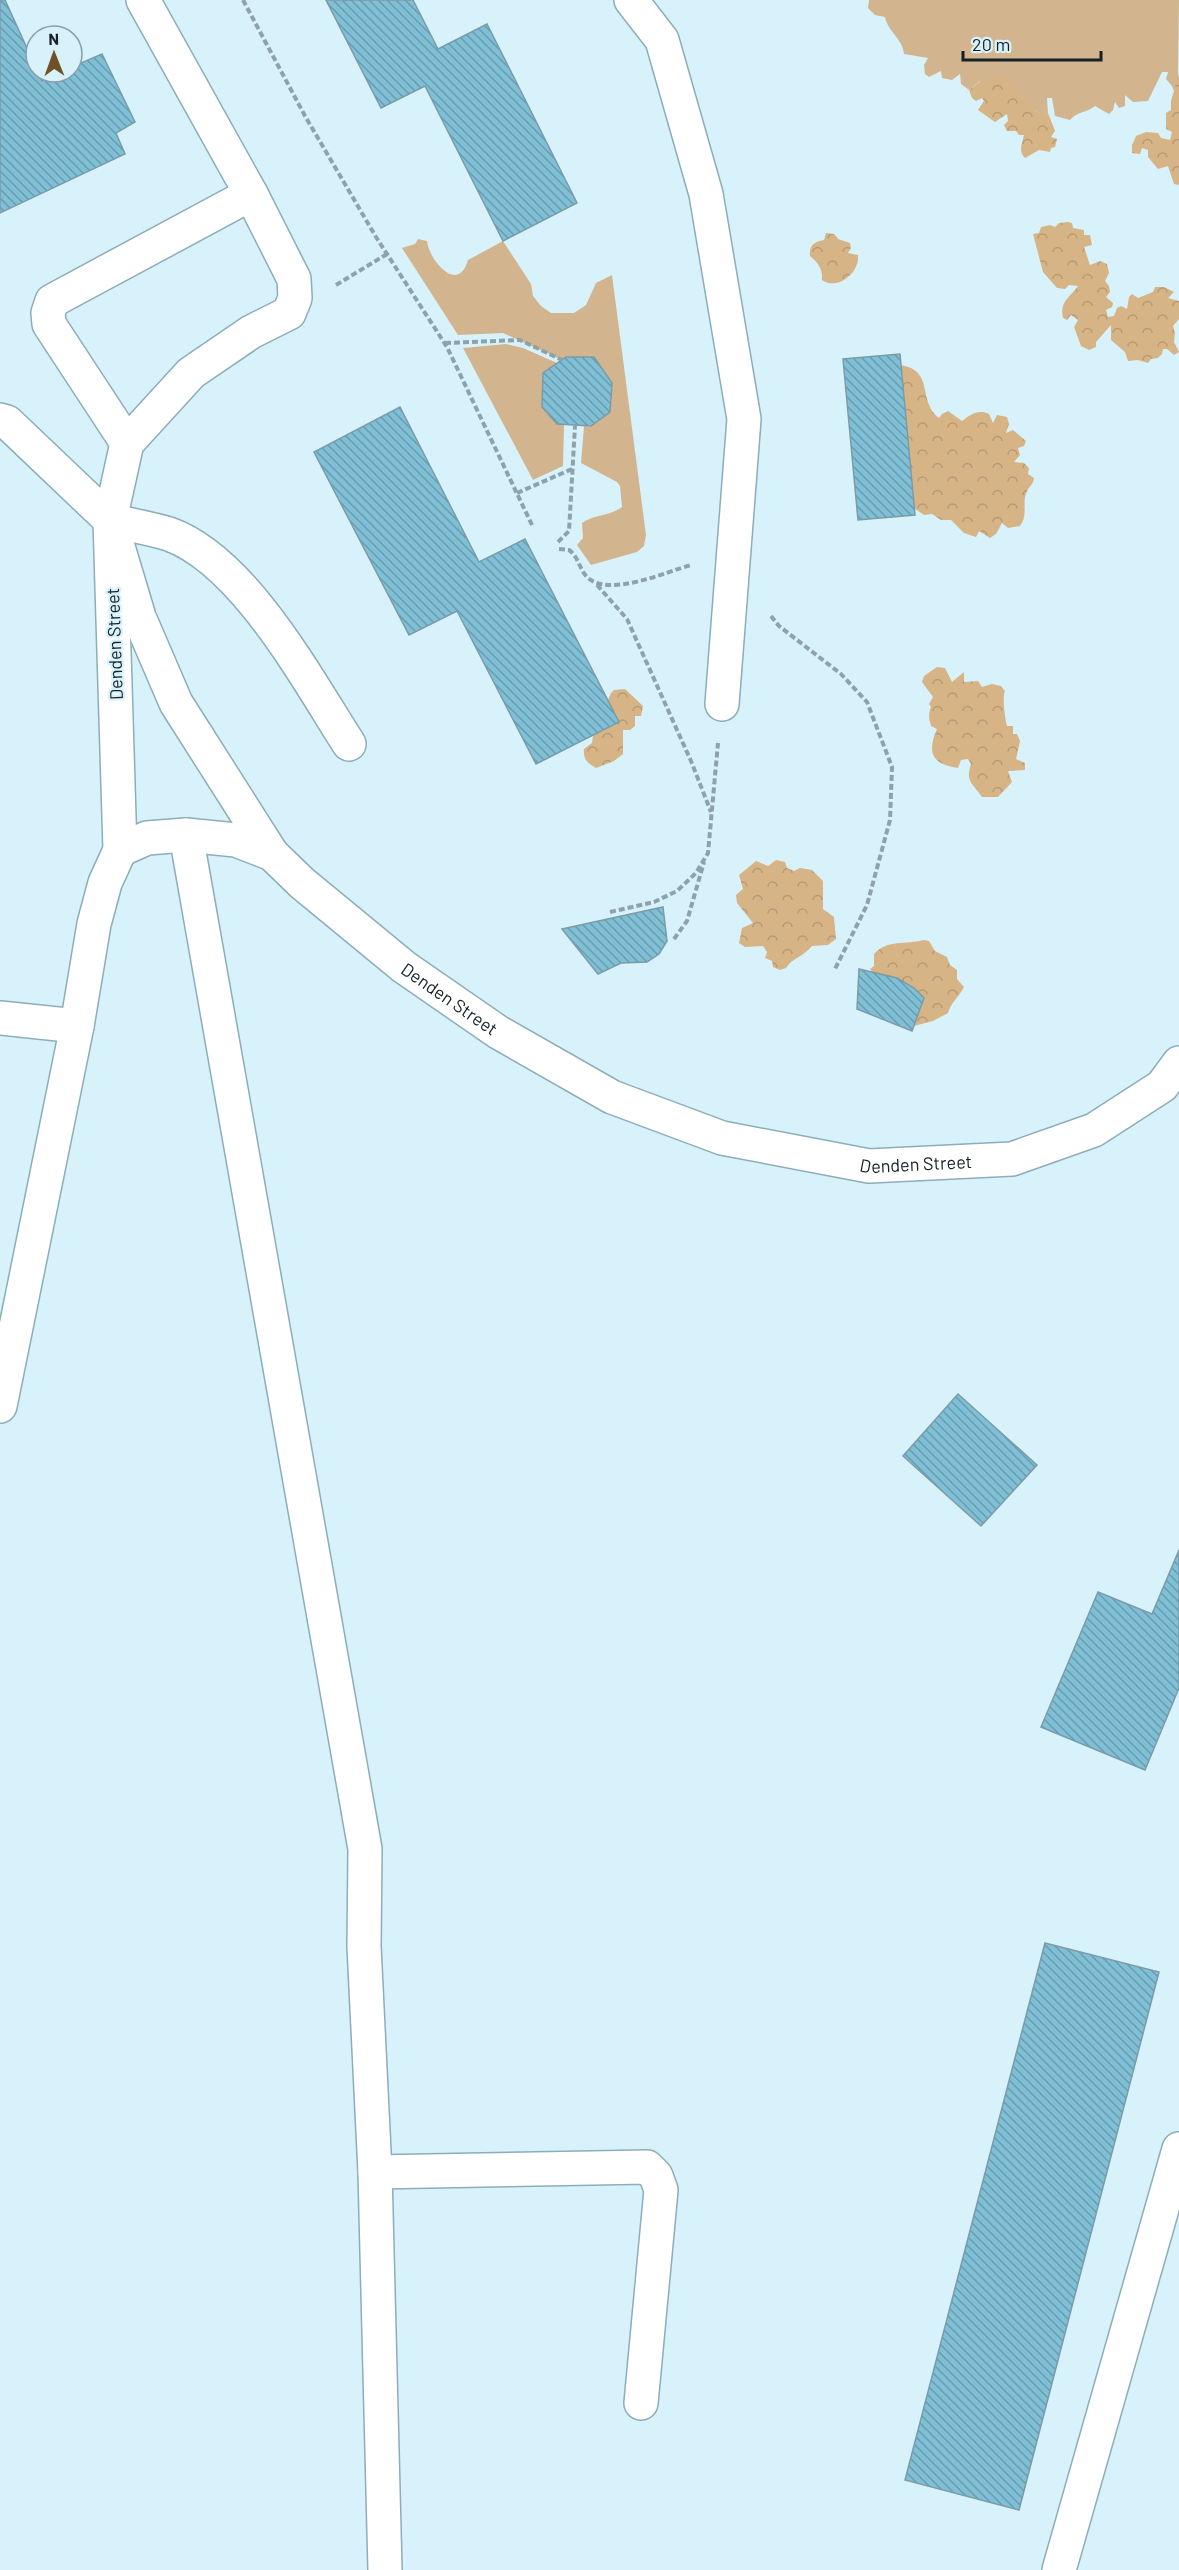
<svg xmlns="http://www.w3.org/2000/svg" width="1179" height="2570" font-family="Barlow,sans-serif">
	<defs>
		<pattern id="forest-crowns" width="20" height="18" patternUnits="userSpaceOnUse" patternTransform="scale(1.5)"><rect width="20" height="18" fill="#d6b486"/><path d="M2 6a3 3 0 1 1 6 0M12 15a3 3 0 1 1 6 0" fill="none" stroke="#b79a74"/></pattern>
		<pattern id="building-back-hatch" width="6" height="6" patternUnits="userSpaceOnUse" patternTransform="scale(1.5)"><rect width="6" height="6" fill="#80c0d7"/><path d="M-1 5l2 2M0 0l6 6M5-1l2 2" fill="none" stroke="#689cae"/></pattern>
	</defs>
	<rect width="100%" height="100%" fill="#d8f2fc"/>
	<!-- green -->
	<g fill="#d2b58e">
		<path d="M 869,0 L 1179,0 L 1178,82 L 1175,94 L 1172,86 L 1166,79 L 1168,72 L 1162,72 L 1148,101 L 1133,102 L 1125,95 L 1125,106 L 1119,108 L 1115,102 L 1113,110 L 1109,114 L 1095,106 C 1086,113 1078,111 1070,120 L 1055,116 L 1052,98 L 1047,98 L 1048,113 L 1042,114 L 980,81 L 969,90 L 961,84 L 960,74 L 952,80 L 942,78 L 941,71 L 929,77 L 925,74 L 924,65 L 928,58 L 904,54 C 903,39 888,32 885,17 L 875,15 L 868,8 Z"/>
		<path d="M 418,239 L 427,241 C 429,260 458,295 468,260 L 503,241 L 531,284 L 533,296 L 541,306 L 551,313 L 574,313 L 586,305 L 596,283 L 612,275 L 646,535 L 644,546 L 637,552 L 591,565 L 577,545 L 583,538 L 582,523 C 594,514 609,517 622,507 L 620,486 L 617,482 L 581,463 L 584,426 L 590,427 L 610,412 L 612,383 L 594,357 L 566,357 L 562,360 L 503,333 L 458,335 L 402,248 L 415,244 Z"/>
		<polygon points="506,344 523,348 557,363 543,373 542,407 558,425 564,425 563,466 533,480 463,348"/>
	</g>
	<!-- forest -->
	<g fill="url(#forest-crowns)">
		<polygon points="1179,74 1179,185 1174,184 1168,166 1158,169 1148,157 1148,150 1142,148 1140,154 1132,153 1132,145 1136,136 1146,132 1158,133 1161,138 1170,140 1172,132 1166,129 1166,113 1171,110 1171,101"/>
		<path d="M 986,77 L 1002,77 L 1015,84 L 1016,92 L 1025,97 C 1029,107 1037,115 1048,113 L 1055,131 L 1051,137 L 1057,139 L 1055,147 L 1051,148 L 1050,152 L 1039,150 L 1025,158 C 1018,151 1022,144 1024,135 L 1019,135 L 1016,131 L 1007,131 L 1004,125 L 1008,121 L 1007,114 L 995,122 L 978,110 L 984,101 L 982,98 L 976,101 L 972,98 L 969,90 Z"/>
		<path d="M 1068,222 L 1072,223 L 1073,228 L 1084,230 L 1084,235 L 1090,235 L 1092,245 L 1084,247 L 1090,265 L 1100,261 L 1107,264 L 1109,273 L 1105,281 L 1109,286 L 1110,292 L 1106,297 L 1113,303 L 1112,307 L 1106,310 L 1108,317 L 1114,316 L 1117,308 L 1121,306 L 1127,309 L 1129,297 L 1132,294 L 1138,298 L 1153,292 L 1155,287 L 1164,287 L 1174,292 L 1168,298 L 1179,301 L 1179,319 L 1173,326 L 1175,333 L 1174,342 L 1179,352 L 1174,355 L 1167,349 L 1163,349 L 1162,354 L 1158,358 L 1151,359 L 1148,363 L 1138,360 L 1128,361 L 1125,352 L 1111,340 L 1111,325 L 1096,342 L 1096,347 L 1089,350 L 1081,346 L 1074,327 L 1078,320 L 1071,315 L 1067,320 L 1063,318 C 1059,302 1070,297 1078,286 L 1069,285 L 1065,289 L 1057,288 L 1043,272 L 1033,234 L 1039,233 L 1041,227 L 1050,225 L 1055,227 L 1059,223 Z"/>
		<path d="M 826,233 L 834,234 L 838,239 L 850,243 L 851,248 L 848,253 L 858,255 C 860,273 837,291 822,280 C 823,270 818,262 810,256 C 809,245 814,242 824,240 Z"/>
		<path d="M 901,365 C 935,371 917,401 939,418 L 942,414 L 948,411 L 962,421 C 971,414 978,409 989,414 L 993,423 L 997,415 L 1007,417 L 1009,424 L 1006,433 L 1013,430 L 1026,441 L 1024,446 L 1018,448 L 1020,455 L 1014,462 L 1024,463 L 1029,468 L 1028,474 L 1034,478 C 1033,485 1030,485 1027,491 C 1021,504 1029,513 1020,526 L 1008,528 L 1002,523 L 996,534 L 990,538 L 979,531 L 976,537 L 964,533 L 951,520 L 941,520 L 932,514 L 924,515 L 908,504 Z"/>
		<path d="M 937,667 L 945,668 L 952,682 L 964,672 L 964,682 L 978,681 L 982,687 L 992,684 L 1001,686 L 1005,691 C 1002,698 1005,718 1007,726 L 1013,726 L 1013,734 L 1017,734 L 1020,741 L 1016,759 L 1025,763 L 1025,770 L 1008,771 L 1012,782 L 998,797 L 982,797 C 973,784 965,782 971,764 L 968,759 L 961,760 L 958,768 C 931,764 927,752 937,729 L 931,726 C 929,719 928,714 931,707 L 929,704 L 933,697 L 922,682 L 924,676 Z"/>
		<path d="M 625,689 L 643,706 L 641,716 L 635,716 L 635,726 L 630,730 L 623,730 L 623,754 L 614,761 L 596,768 C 587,763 583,759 584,749 L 592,743 L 593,735 L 611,693 L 614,690 Z"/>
		<path d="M 776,860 L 785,862 L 787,868 L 794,871 L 800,868 L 812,870 L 823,881 L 823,909 L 834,917 L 836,939 L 828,945 L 812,946 C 803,957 791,959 786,968 L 780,970 L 773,967 L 772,961 L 765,958 L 767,952 L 763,946 L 745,947 L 739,943 L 742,928 L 753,923 L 737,903 L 736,895 L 743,889 L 739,875 L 756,861 L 768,866 Z"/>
		<path d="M 924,940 L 929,941 L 935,951 L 947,957 L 950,965 L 957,970 L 957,979 L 964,987 C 959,997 951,1002 948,1013 L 933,1021 L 914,1026 L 870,969 L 874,966 L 874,954 C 888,939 905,945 924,940 Z"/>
	</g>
	<!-- building -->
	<g fill="url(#building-back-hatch)" stroke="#7b9ba7" stroke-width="1.5">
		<polygon points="0,0 5,0 42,81 61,72 72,72 72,67 102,54 135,122 116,133 125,154 0,213"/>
		<polygon points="326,0 413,0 438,49 487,24 577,203 503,241 425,86 381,108"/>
		<polygon points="900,354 915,515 858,520 843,359"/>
		<polygon points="566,357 594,357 612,383 610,412 591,426 557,424 542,407 543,373"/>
		<polygon points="400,407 479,562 525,539 619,722 536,764 457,611 409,635 314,452"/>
		<polygon points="663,907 667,941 659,954 647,962 621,963 598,974 562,929"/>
		<polygon points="859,969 897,978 914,988 924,998 912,1031 857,1009"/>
		<polygon points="958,1394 1037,1465 981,1526 903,1456"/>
		<polygon points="1179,1550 1179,1688 1145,1770 1041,1727 1098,1592 1152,1614"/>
		<polygon points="1045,1943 1159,1972 1019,2510 905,2480"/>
	</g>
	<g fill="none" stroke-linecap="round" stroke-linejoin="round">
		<defs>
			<g id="minor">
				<polyline points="631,0 662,40 706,194 744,419 722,704"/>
				<polyline points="0,420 7,422 110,520 139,617 176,703 272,854"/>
				<polyline points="127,443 49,324 48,313 52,301 251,194 143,0"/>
				<path d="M 110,520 C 129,525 150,528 169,534 C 244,561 307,679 349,744"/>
				<polyline points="186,835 365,1849 364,1946 375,2172 385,2570"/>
				<path id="s1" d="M 120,850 L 147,838 L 186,835 L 236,840 L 272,854 L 302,883 L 404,967 L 498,1032 L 612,1097 L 722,1138 L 869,1166 L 1012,1159 L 1094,1130 L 1162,1086 L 1179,1063"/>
				<polyline points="0,1018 77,1026"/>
				<polyline points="0,1406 77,1026 94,924 105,883 120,850 110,520 127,443 191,373 251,332 289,313 295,298 294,279 251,194"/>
				<polyline points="375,2172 647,2167 656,2176 661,2190 641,2403"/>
				<polyline points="1059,2570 1179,2149"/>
			</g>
		</defs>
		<!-- minor casing -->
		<use href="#minor" stroke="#8dadb9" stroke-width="36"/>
		<!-- path -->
		<g stroke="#8da2aa" stroke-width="4" stroke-dasharray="6 3" stroke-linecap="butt">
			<polyline points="243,0 305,116 376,237 447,347 532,525"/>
			<polyline points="336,285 387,254"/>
			<polyline points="445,343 520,340 562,360"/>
			<polyline points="517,493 572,469"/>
			<polyline points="558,542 569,531 575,426"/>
			<path d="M 559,549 L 569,550 C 579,557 579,569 587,577 C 608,598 666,572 691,565"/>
			<polyline points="597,585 627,619 691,761 711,812"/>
			<polyline points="771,616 779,626 841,674 867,702 892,767 890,820 867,905 835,969"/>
			<polyline points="610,912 654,902 677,891 696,873 708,853 718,743"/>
			<polyline points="674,939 687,921 704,862"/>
		</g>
		<!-- minor -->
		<use href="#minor" stroke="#fff" stroke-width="33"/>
	</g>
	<g text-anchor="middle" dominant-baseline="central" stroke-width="4.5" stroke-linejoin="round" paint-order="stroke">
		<!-- street labels -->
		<g font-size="18" fill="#152126" stroke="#d8f2fc">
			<text transform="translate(114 644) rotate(-92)">Denden Street</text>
			<text stroke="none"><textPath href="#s1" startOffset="387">Denden Street</textPath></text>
			<text stroke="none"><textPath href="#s1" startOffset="891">Denden Street</textPath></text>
		</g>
	</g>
	<!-- north arrow -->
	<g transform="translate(54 54) rotate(359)"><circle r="28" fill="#d8f2fc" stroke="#8a9ea6" stroke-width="1.5"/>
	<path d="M0-4.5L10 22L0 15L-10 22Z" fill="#6f5125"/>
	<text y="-9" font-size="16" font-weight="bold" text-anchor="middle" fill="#152126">N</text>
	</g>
	<!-- scale -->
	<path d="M963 51v9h138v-9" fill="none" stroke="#152126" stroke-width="3"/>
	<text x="972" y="51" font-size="18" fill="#152126" stroke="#d8f2fc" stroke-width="4.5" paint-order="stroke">20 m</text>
</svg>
